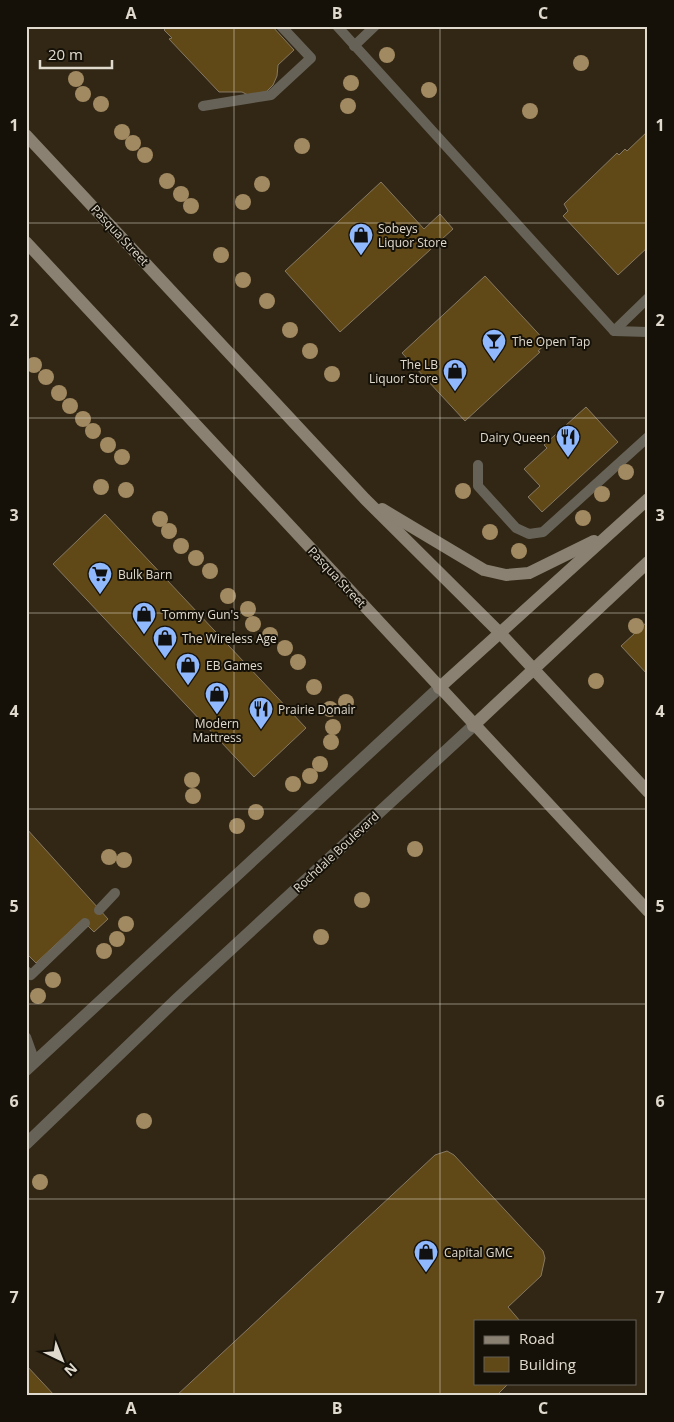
<svg xmlns="http://www.w3.org/2000/svg" width="674" height="1422" font-family="'Open Sans',sans-serif">
	<rect width="100%" height="100%" fill="#312714"/>
	<!-- building -->
	<g fill="#614817" stroke="#867964">
		<polygon points="168,26 272,26 294,50 278,65 277,76 273,85 266,92 248,95 242,92 219,92 169,39 172,38 164,30"/>
		<polygon points="648,131 648,247 618,275 563,216 568,211 564,204 617,153 619,155 625,149 627,151"/>
		<polygon points="381,182 424,229 440,214 453,229 340,332 285,271"/>
		<polygon points="485,276 547,343 538,351 540,352 465,421 402,353"/>
		<polygon points="586,407 618,442 542,512 528,497 540,486 524,469 547,448 544,445"/>
		<polygon points="105,514 306,728 254,777 53,564"/>
		<polygon points="648,621 648,675 621,646"/>
		<polygon points="26,828 108,919 94,932 82,920 36,963 26,953"/>
		<polygon points="447,1151 454,1155 543,1251 545,1258 541,1276 508,1307 520,1321 475,1321 475,1383 509,1383 496,1396 176,1396 435,1155"/>
		<polygon points="26,1365 55,1396 26,1396"/>
	</g>
	<g fill="none" stroke-linecap="round" stroke-linejoin="round">
		<!-- service -->
		<g stroke="#676258" stroke-width="10">
			<polyline points="337,26 614,331 648,332"/>
			<polyline points="354,46 375,26"/>
			<polyline points="203,106 271,95 311,58 281,26"/>
			<polyline points="614,331 648,298"/>
			<polyline points="478,465 478,486 516,528 529,534 543,532 648,437"/>
			<polyline points="99,910 115,893"/>
			<polyline points="26,971 31,975 85,923"/>
			<polyline points="26,1037 35,1062"/>
		</g>
		<!-- tertiary -->
		<g stroke="#676258" stroke-width="12">
			<polyline points="26,1070 439,688"/>
			<polyline points="26,1144 178,998 473,726"/>
		</g>
		<!-- secondary -->
		<g stroke="#8a8173" stroke-width="12">
			<polyline points="26,135 365,499 500,633 648,792"/>
			<polyline points="26,242 648,911"/>
			<polyline points="382,509 484,570 506,575 529,573 594,541"/>
			<polyline points="439,688 648,499"/>
			<polyline points="473,726 648,562"/>
		</g>
	</g>
	<!-- trees -->
	<g fill="#a18961">
		<circle cx="387" cy="55" r="8"/>
		<circle cx="581" cy="63" r="8"/>
		<circle cx="76" cy="79" r="8"/>
		<circle cx="351" cy="83" r="8"/>
		<circle cx="429" cy="90" r="8"/>
		<circle cx="83" cy="94" r="8"/>
		<circle cx="101" cy="104" r="8"/>
		<circle cx="348" cy="106" r="8"/>
		<circle cx="530" cy="111" r="8"/>
		<circle cx="122" cy="132" r="8"/>
		<circle cx="133" cy="143" r="8"/>
		<circle cx="302" cy="146" r="8"/>
		<circle cx="145" cy="155" r="8"/>
		<circle cx="167" cy="181" r="8"/>
		<circle cx="262" cy="184" r="8"/>
		<circle cx="181" cy="194" r="8"/>
		<circle cx="243" cy="202" r="8"/>
		<circle cx="191" cy="206" r="8"/>
		<circle cx="221" cy="255" r="8"/>
		<circle cx="243" cy="280" r="8"/>
		<circle cx="267" cy="301" r="8"/>
		<circle cx="290" cy="330" r="8"/>
		<circle cx="310" cy="351" r="8"/>
		<circle cx="34" cy="365" r="8"/>
		<circle cx="332" cy="374" r="8"/>
		<circle cx="46" cy="377" r="8"/>
		<circle cx="59" cy="393" r="8"/>
		<circle cx="70" cy="406" r="8"/>
		<circle cx="83" cy="419" r="8"/>
		<circle cx="93" cy="431" r="8"/>
		<circle cx="108" cy="445" r="8"/>
		<circle cx="122" cy="457" r="8"/>
		<circle cx="626" cy="472" r="8"/>
		<circle cx="101" cy="487" r="8"/>
		<circle cx="126" cy="490" r="8"/>
		<circle cx="463" cy="491" r="8"/>
		<circle cx="602" cy="494" r="8"/>
		<circle cx="583" cy="518" r="8"/>
		<circle cx="160" cy="519" r="8"/>
		<circle cx="169" cy="531" r="8"/>
		<circle cx="490" cy="532" r="8"/>
		<circle cx="181" cy="546" r="8"/>
		<circle cx="519" cy="551" r="8"/>
		<circle cx="196" cy="558" r="8"/>
		<circle cx="210" cy="571" r="8"/>
		<circle cx="228" cy="596" r="8"/>
		<circle cx="248" cy="609" r="8"/>
		<circle cx="253" cy="624" r="8"/>
		<circle cx="636" cy="626" r="8"/>
		<circle cx="270" cy="635" r="8"/>
		<circle cx="285" cy="648" r="8"/>
		<circle cx="298" cy="662" r="8"/>
		<circle cx="596" cy="681" r="8"/>
		<circle cx="314" cy="687" r="8"/>
		<circle cx="346" cy="702" r="8"/>
		<circle cx="330" cy="709" r="8"/>
		<circle cx="333" cy="727" r="8"/>
		<circle cx="331" cy="742" r="8"/>
		<circle cx="320" cy="764" r="8"/>
		<circle cx="310" cy="776" r="8"/>
		<circle cx="192" cy="780" r="8"/>
		<circle cx="293" cy="784" r="8"/>
		<circle cx="193" cy="796" r="8"/>
		<circle cx="256" cy="812" r="8"/>
		<circle cx="237" cy="826" r="8"/>
		<circle cx="415" cy="849" r="8"/>
		<circle cx="109" cy="857" r="8"/>
		<circle cx="124" cy="860" r="8"/>
		<circle cx="362" cy="900" r="8"/>
		<circle cx="126" cy="924" r="8"/>
		<circle cx="321" cy="937" r="8"/>
		<circle cx="117" cy="939" r="8"/>
		<circle cx="104" cy="951" r="8"/>
		<circle cx="53" cy="980" r="8"/>
		<circle cx="38" cy="996" r="8"/>
		<circle cx="144" cy="1121" r="8"/>
		<circle cx="40" cy="1182" r="8"/>
	</g>
	<!-- grid -->
	<path fill="none" stroke="#e0d9cd" stroke-width="1" stroke-opacity="0.55" d="M 234,26 L 234,1396M 440,26 L 440,1396M 26,223 L 648,223M 26,418 L 648,418M 26,613 L 648,613M 26,809 L 648,809M 26,1004 L 648,1004M 26,1199 L 648,1199"/>
	<!-- icons -->
	<defs>
		<symbol id="shop-pin" viewBox="-11 -11 22 30"><path d="M0 17L-7.5 6A9.5 9.5 0 1 1 7.5 6Z" fill="#90b8fd" stroke="#151108"/><path d="M-5-2.5h2.3a2.7 3.5 0 0 1 5.4 0H5L5.5 6h-11ZM-1.5-2.5h3a1.5 2.3 0 0 0-3 0Z" fill="#111"/></symbol>
		<symbol id="bar-pin" viewBox="-11 -11 22 30"><path d="M0 17L-7.5 6A9.5 9.5 0 1 1 7.5 6Z" fill="#90b8fd" stroke="#151108"/><path d="M-6-5H6L.8 .8V4.5H3.5V6h-7V4.5H-.8V.8Z" fill="#111"/></symbol>
		<symbol id="restaurant-pin" viewBox="-11 -11 22 30"><path d="M0 17L-7.5 6A9.5 9.5 0 1 1 7.5 6Z" fill="#90b8fd" stroke="#151108"/><path d="M-5-6h1v4h1v-4h1v4h1v-4h1v5L-1.5 .5V6h-2V.5L-5-1ZM5-6V6H3V1.5H1.5Q1.5-4 5-6Z" fill="#111"/></symbol>
		<symbol id="supermarket-pin" viewBox="-11 -11 22 30"><path d="M0 17L-7.5 6A9.5 9.5 0 1 1 7.5 6Z" fill="#90b8fd" stroke="#151108"/><path d="M-6-5.5h2.5l.6 2H6L4.5 2H-2.5L-4.4-4H-6ZM-1.5 3.2a1.3 1.3 0 1 0 .1 0ZM3 3.2a1.3 1.3 0 1 0 .1 0Z" fill="#111"/></symbol>
	</defs>
	<g fill-rule="evenodd">
		<use href="#shop-pin" x="347" y="221" width="28" height="38"/>
		<use href="#bar-pin" x="480" y="327" width="28" height="38"/>
		<use href="#shop-pin" x="441" y="357" width="28" height="38"/>
		<use href="#restaurant-pin" x="554" y="423" width="28" height="38"/>
		<use href="#supermarket-pin" x="86" y="560" width="28" height="38"/>
		<use href="#shop-pin" x="130" y="600" width="28" height="38"/>
		<use href="#shop-pin" x="151" y="624" width="28" height="38"/>
		<use href="#shop-pin" x="174" y="651" width="28" height="38"/>
		<use href="#shop-pin" x="203" y="680" width="28" height="38"/>
		<use href="#restaurant-pin" x="247" y="695" width="28" height="38"/>
		<use href="#shop-pin" x="412" y="1238" width="28" height="38"/>
	</g>
	<g text-anchor="middle" dominant-baseline="central" stroke-width="4" stroke-linejoin="round" paint-order="stroke">
		<!-- poi labels -->
		<g font-size="12" fill="#e0d9cd" stroke="#151108" text-anchor="start">
			<text x="378" y="228">Sobeys<tspan x="378" dy="14">Liquor Store</tspan></text>
			<text x="512" y="341">The Open Tap</text>
			<text x="438" y="364" text-anchor="end">The LB<tspan x="438" dy="14">Liquor Store</tspan></text>
			<text x="550" y="437" text-anchor="end">Dairy Queen</text>
			<text x="118" y="574">Bulk Barn</text>
			<text x="162" y="614">Tommy Gun's</text>
			<text x="182" y="638">The Wireless Age</text>
			<text x="206" y="665">EB Games</text>
			<text x="278" y="709">Prairie Donair</text>
			<text x="217" y="723" text-anchor="middle">Modern<tspan x="217" dy="14">Mattress</tspan></text>
			<text x="444" y="1252">Capital GMC</text>
		</g>
		<!-- street labels -->
		<g font-size="12" fill="#e0d9cd" stroke="#151108">
			<text transform="translate(120 235) rotate(47)">Pasqua Street</text>
			<text transform="translate(337 577) rotate(47)">Pasqua Street</text>
			<text transform="translate(336 852) rotate(-43)">Rochdale Boulevard</text>
		</g>
	</g>
	<!-- border -->
	<rect width="674" height="1422" fill="none" stroke="#151108" stroke-width="55"/>
	<!-- legend -->
	<rect x="474" y="1320" width="162" height="65" fill="#151108" stroke="#666157"/>
	<rect x="484" y="1336" width="25" height="8" fill="#8a8173" stroke="#666157"/>
	<text x="519" y="1344" font-size="15" fill="#e0d9cd">Road</text>
	<rect x="484" y="1357" width="25" height="15" fill="#614817" stroke="#666157"/>
	<text x="519" y="1370" font-size="15" fill="#e0d9cd">Building</text>
	<!-- north arrow -->
	<g transform="translate(62 1360) rotate(137)" stroke="#151108" stroke-width="4" paint-order="stroke">
	<path d="M0-4L9 19L0 12L-9 19Z" fill="#e0d9cd"/>
	<text y="-8" font-size="14" font-weight="bold" text-anchor="middle" fill="#e0d9cd">N</text>
	</g>
	<!-- scale -->
	<path d="M40 60v8h72v-8" fill="none" stroke="#e0d9cd" stroke-width="2.5"/>
	<text x="48" y="60" font-size="15" fill="#e0d9cd" stroke="#151108" stroke-width="4" paint-order="stroke">20 m</text>
	<rect x="28" y="28" width="618" height="1366" fill="none" stroke="#e0d9cd" stroke-width="2"/>
	<g font-size="16" text-anchor="middle" font-weight="bold" fill="#e0d9cd">
		<text x="131" y="19">A</text>
		<text x="337" y="19">B</text>
		<text x="543" y="19">C</text>
		<text x="14" y="131">1</text>
		<text x="660" y="131">1</text>
		<text x="14" y="326">2</text>
		<text x="660" y="326">2</text>
		<text x="14" y="521">3</text>
		<text x="660" y="521">3</text>
		<text x="14" y="717">4</text>
		<text x="660" y="717">4</text>
		<text x="14" y="912">5</text>
		<text x="660" y="912">5</text>
		<text x="14" y="1107">6</text>
		<text x="660" y="1107">6</text>
		<text x="14" y="1303">7</text>
		<text x="660" y="1303">7</text>
		<text x="131" y="1414">A</text>
		<text x="337" y="1414">B</text>
		<text x="543" y="1414">C</text>
	</g>
</svg>
